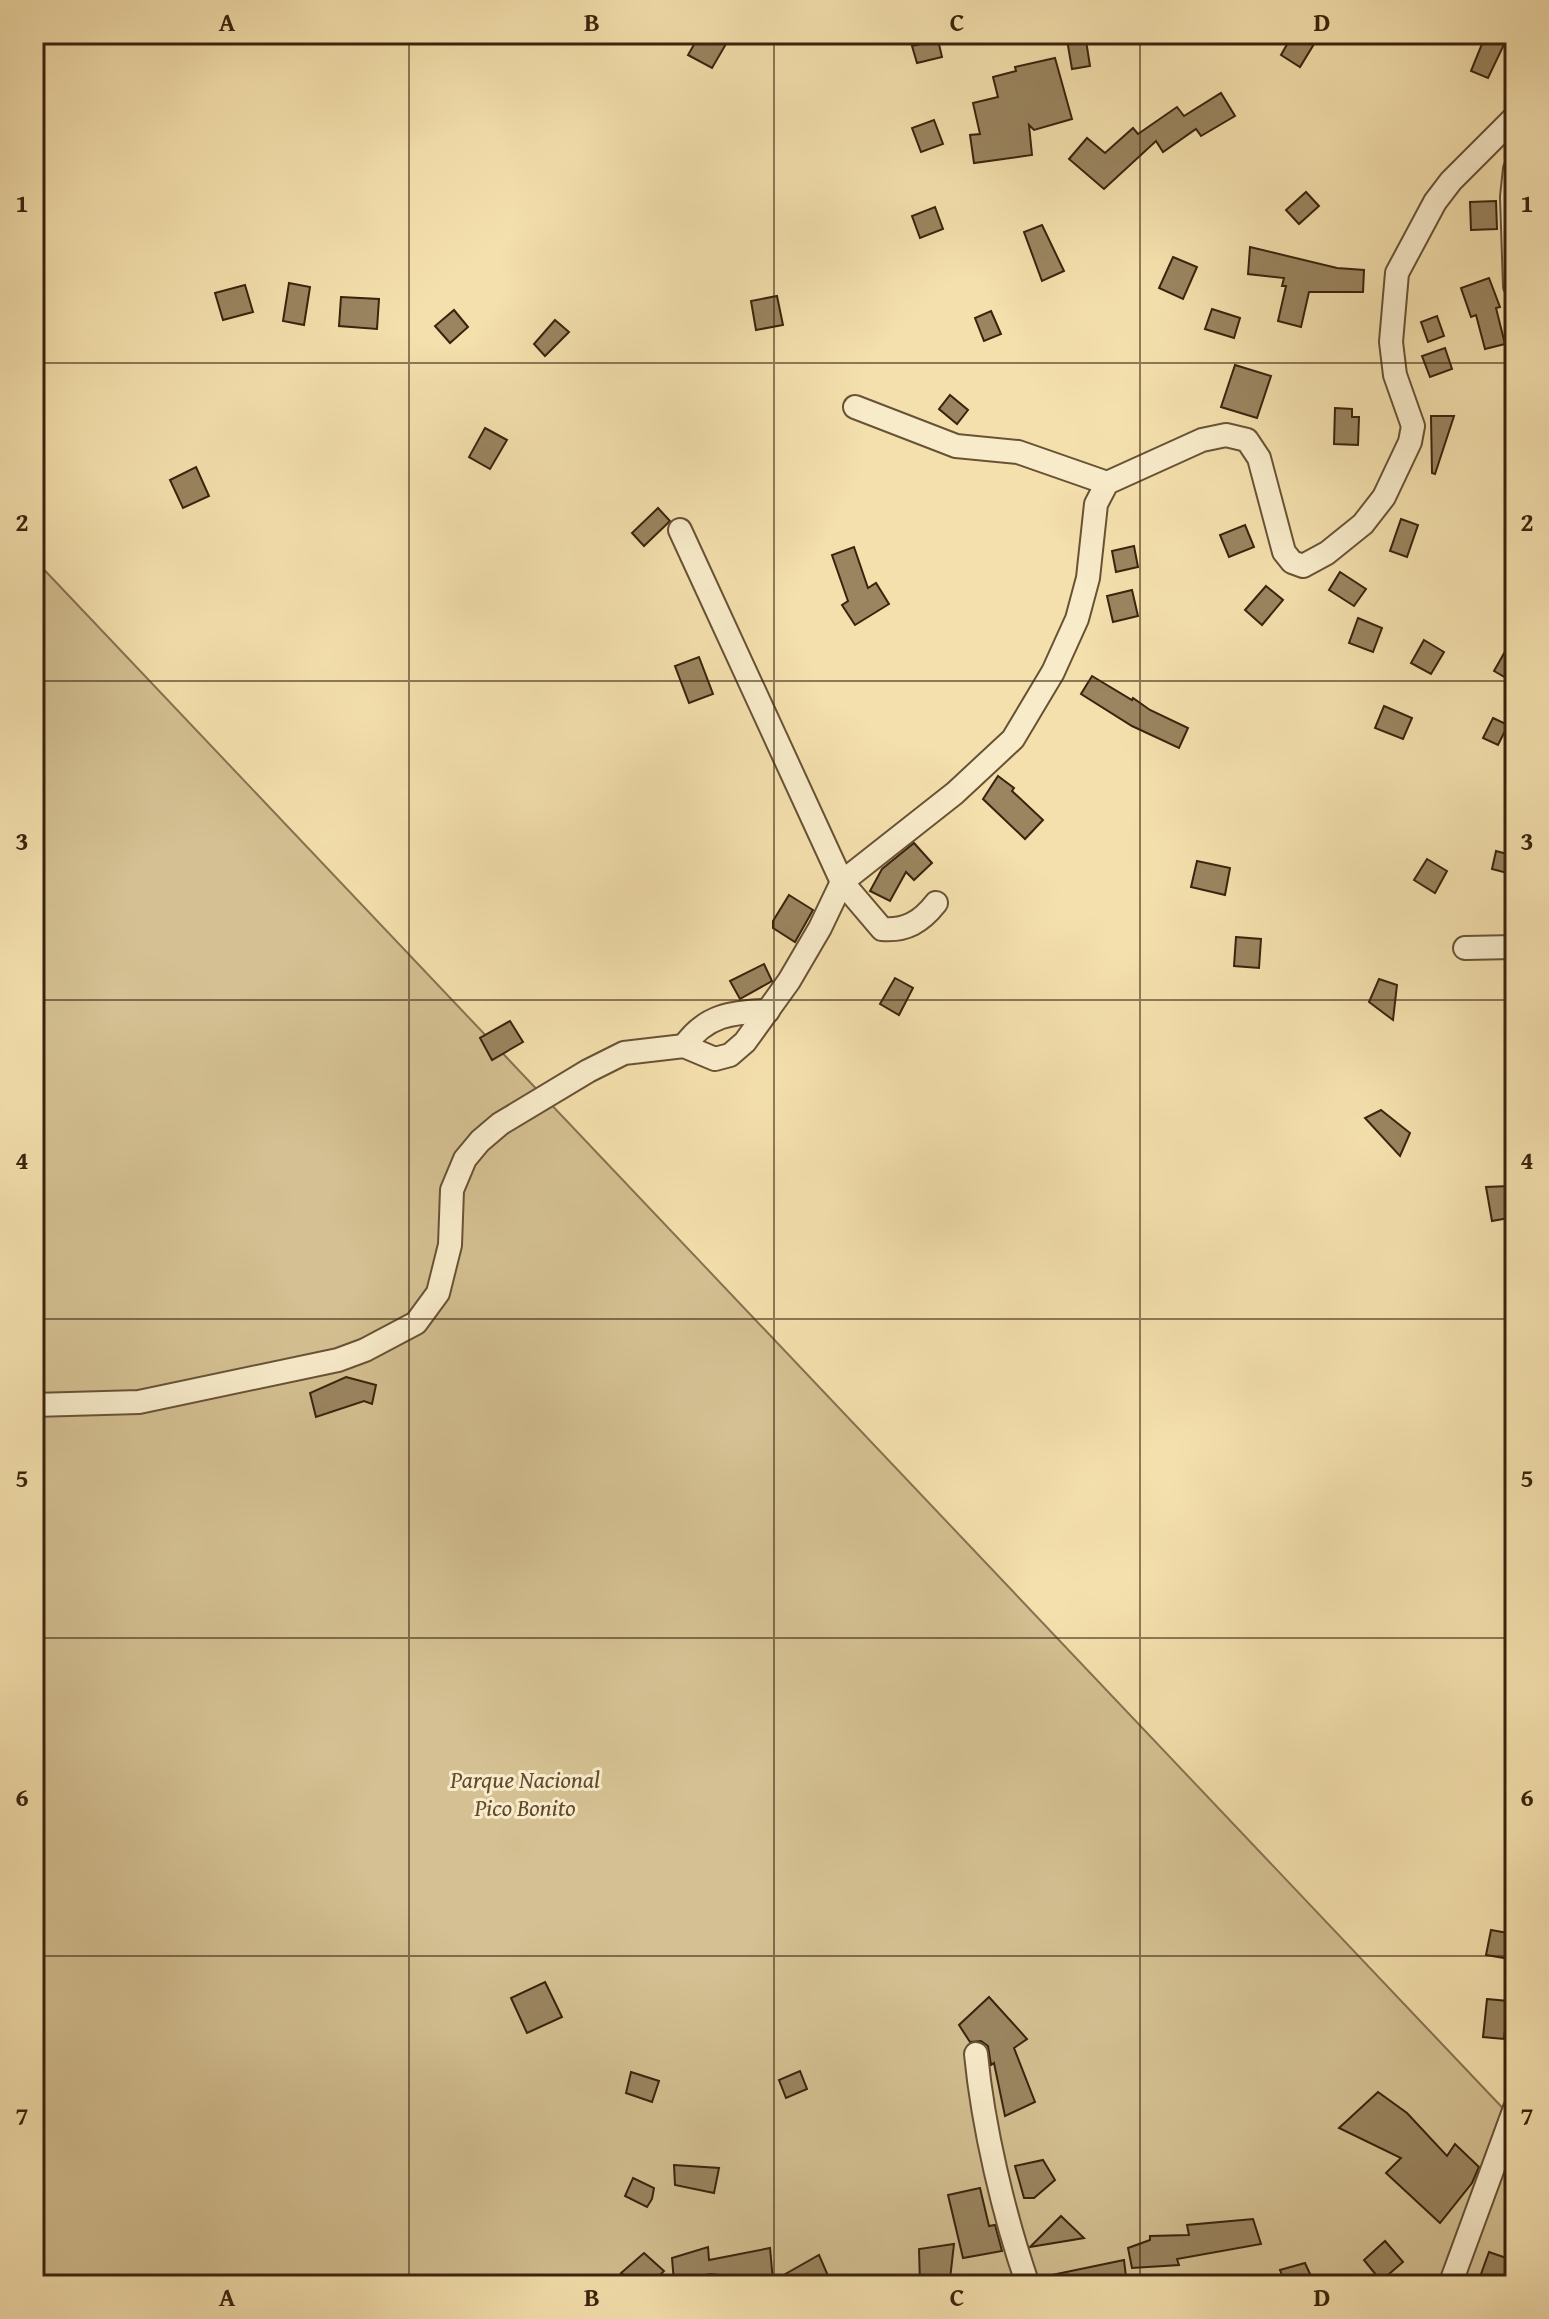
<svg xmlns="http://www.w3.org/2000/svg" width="1549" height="2319" font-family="'Gentium Book Plus',serif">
	<rect width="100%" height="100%" fill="#f4e0ad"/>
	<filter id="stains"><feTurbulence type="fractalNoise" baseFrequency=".0025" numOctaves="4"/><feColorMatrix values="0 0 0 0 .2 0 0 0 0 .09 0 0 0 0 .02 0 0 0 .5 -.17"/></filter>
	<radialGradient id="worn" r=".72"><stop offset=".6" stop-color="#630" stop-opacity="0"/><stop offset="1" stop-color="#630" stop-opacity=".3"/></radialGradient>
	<!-- green -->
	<polygon fill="#d4c092" stroke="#867250" stroke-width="2" points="34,559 1515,2121 1515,2285 34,2285"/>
	<!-- building -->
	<g fill="#9a8560" stroke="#39230d" stroke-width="2">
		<polygon points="700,34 715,34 726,44 712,68 688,55"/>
		<polygon points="1066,34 1085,34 1090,66 1072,69"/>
		<polygon points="1293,34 1298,34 1314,44 1300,67 1281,55"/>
		<polygon points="1486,34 1509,34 1488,78 1471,71"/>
		<polygon points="938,40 942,57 917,63 912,46"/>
		<polygon points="1055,58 1072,119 1034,130 1029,125 1032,155 974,163 970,135 980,134 973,103 998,97 993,77 1016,71 1015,67"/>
		<polygon points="1221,93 1235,116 1201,136 1196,129 1163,152 1156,141 1104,189 1069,159 1087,138 1105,153 1133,128 1138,134 1177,107 1184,116"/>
		<polygon points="934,120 943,144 921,152 912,128"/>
		<polygon points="1306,192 1319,206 1299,224 1286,210"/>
		<polygon points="1496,201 1497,229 1471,230 1470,202"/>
		<polygon points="935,207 943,229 920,238 912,216"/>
		<polygon points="1042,225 1064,271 1042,281 1024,232"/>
		<polygon points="1250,247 1337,268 1364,270 1363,292 1309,292 1301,327 1278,321 1286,286 1282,286 1284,278 1248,274"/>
		<polygon points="1173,257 1197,267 1183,299 1159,288"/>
		<polygon points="1489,278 1500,307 1496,308 1505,344 1485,349 1476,315 1471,317 1461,288"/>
		<polygon points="289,283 310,287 304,325 283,321"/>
		<polygon points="245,285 253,312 223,320 215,293"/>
		<polygon points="777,296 783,325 756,330 751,301"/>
		<polygon points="341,297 379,299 377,329 339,326"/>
		<polygon points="1212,309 1240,318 1234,338 1205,329"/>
		<polygon points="454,310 468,327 450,343 435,326"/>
		<polygon points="991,311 1001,334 984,341 975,318"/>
		<polygon points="1437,316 1444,336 1428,342 1421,322"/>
		<polygon points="555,320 569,332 545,356 534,344"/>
		<polygon points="1445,348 1452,369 1430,377 1422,356"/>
		<polygon points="1235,365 1271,376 1257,418 1221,407"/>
		<polygon points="950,395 968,410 957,424 939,409"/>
		<polygon points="1335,408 1352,409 1352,417 1359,417 1358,445 1334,444"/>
		<polygon points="1431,416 1454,416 1435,474 1432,473"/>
		<polygon points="485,428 507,440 490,469 469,457"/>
		<polygon points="196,467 209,496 183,508 170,480"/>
		<polygon points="658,508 670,521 644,546 632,533"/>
		<polygon points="1401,519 1418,525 1407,557 1390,551"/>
		<polygon points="1245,525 1254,547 1229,557 1220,535"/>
		<polygon points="1134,546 1138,567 1116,572 1112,551"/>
		<polygon points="854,547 868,588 876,583 889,604 855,625 842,605 848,601 832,555"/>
		<polygon points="1340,572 1366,589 1354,606 1329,590"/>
		<polygon points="1266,586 1283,600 1262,625 1245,610"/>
		<polygon points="1132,590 1138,616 1113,622 1107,596"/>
		<polygon points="1358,618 1382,628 1373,652 1349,643"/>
		<polygon points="1515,634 1515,683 1494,671"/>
		<polygon points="1424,640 1444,652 1431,674 1411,663"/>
		<polygon points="699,657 713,694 689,703 675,666"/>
		<polygon points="1092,676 1132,700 1133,698 1150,710 1188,728 1179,748 1132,726 1081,694"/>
		<polygon points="1384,706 1412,718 1403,739 1375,728"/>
		<polygon points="1493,718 1508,725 1498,745 1483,738"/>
		<polygon points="998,776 1014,788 1012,791 1043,820 1025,839 983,799"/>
		<polygon points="914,843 932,863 914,880 906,872 890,901 870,891 882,869"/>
		<polygon points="1496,851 1515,856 1515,875 1492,869"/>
		<polygon points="1427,859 1447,871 1435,893 1414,880"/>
		<polygon points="1197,861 1230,868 1225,895 1191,887"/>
		<polygon points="789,895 813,910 795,942 773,928 773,921"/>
		<polygon points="1236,937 1261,939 1259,968 1234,966"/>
		<polygon points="764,964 772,981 740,999 730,981"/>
		<polygon points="895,978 913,988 899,1015 880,1004"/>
		<polygon points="1379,979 1397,985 1393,1020 1369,1002"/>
		<polygon points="510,1021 523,1042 492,1060 480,1038"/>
		<polygon points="1381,1110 1410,1133 1400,1156 1365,1118"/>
		<polygon points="1509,1186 1514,1217 1492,1221 1486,1187"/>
		<polygon points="346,1377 376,1385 372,1404 364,1401 316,1417 310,1393"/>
		<polygon points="1491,1930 1514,1934 1510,1959 1486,1955"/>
		<polygon points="545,1982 562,2017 527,2033 511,1998"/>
		<polygon points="989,1997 1027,2039 1014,2048 1035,2102 1005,2116 994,2063 991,2065 988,2046 981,2041 970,2042 959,2025"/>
		<polygon points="1487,1999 1508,2001 1504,2039 1483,2037"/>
		<polygon points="800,2071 807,2089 786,2098 779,2080"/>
		<polygon points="631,2072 659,2081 652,2102 626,2093"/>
		<polygon points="1378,2092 1407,2113 1447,2156 1455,2144 1479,2167 1472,2183 1440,2223 1386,2173 1401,2158 1339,2128"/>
		<polygon points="1043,2160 1055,2180 1034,2198 1024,2198 1015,2166"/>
		<polygon points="674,2165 719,2168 714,2193 675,2185"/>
		<polygon points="633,2178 654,2188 652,2199 647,2207 625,2196"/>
		<polygon points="980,2188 989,2226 995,2225 1002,2251 963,2258 948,2195"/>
		<polygon points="1061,2216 1084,2238 1030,2247"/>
		<polygon points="1253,2219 1261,2244 1177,2259 1179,2265 1132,2268 1128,2248 1150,2240 1150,2236 1189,2235 1187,2225"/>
		<polygon points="1385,2241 1403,2262 1381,2281 1364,2260"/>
		<polygon points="954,2244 950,2279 920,2283 919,2249"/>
		<polygon points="708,2247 709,2260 770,2248 773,2281 710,2274 674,2282 672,2258"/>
		<polygon points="1489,2252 1515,2261 1515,2285 1477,2285"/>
		<polygon points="644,2253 664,2271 650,2285 642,2285 621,2273"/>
		<polygon points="819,2255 832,2285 767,2285 773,2281"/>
		<polygon points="1124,2260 1127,2285 1043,2285 1042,2277"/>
		<polygon points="1305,2263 1315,2285 1286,2285 1280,2270"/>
	</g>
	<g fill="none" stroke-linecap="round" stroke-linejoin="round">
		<defs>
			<g id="street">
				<polyline points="1515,169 1512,197 1515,286"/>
				<polyline points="855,407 956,446 1018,452 1107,483"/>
				<path d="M 680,530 L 842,882 L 882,929 C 906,931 921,922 936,903"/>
				<polyline points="1465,948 1515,947"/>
				<path d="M 684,1046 C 706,1015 732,1012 768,1011"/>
				<polyline points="34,1405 139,1402 338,1360 365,1350 416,1323 438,1293 450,1245 452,1190 465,1159 480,1141 500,1124 588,1071 624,1053 684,1046 715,1059 730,1055 745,1042 789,981 820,928 842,882 955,793 1013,739 1053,672 1077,619 1088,578 1096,504 1107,483 1202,440 1226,435 1247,440 1259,458 1284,552 1292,562 1303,566 1327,553 1363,524 1384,497 1410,442 1413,426 1395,375 1391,342 1397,273 1435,202 1451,181 1515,117"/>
				<path d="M 976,2054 C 983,2127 1004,2216 1028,2285"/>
				<polyline points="1450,2285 1515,2108"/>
			</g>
		</defs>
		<!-- street casing -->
		<use href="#street" stroke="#685235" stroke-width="26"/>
		<!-- street -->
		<use href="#street" stroke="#f8ebca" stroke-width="22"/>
	</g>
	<!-- grid -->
	<path fill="none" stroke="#39230d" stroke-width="2" stroke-opacity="0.55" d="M 409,34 L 409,2285M 774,34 L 774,2285M 1140,34 L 1140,2285M 34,363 L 1515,363M 34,681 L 1515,681M 34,1000 L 1515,1000M 34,1319 L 1515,1319M 34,1638 L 1515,1638M 34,1956 L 1515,1956"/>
	<g text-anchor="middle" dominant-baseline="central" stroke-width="6" stroke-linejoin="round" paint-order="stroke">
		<!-- park labels -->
		<g font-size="24" font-style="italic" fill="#604a2e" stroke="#f8ebca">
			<text x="525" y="1779">Parque Nacional<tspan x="525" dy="28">Pico Bonito</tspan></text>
		</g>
	</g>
	<!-- margin -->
	<rect width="1549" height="2319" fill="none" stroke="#f4e0ad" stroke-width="88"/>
	<rect x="44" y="44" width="1461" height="2231" fill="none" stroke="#39230d" stroke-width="3"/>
	<g font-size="26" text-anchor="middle" font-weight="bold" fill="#39230d">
		<text x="227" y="31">A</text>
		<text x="592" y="31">B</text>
		<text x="957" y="31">C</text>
		<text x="1322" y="31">D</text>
		<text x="22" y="212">1</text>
		<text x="1527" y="212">1</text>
		<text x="22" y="531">2</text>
		<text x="1527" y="531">2</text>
		<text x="22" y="850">3</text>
		<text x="1527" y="850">3</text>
		<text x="22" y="1169">4</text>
		<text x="1527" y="1169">4</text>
		<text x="22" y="1487">5</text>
		<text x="1527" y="1487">5</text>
		<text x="22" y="1806">6</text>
		<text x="1527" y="1806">6</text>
		<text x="22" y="2125">7</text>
		<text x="1527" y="2125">7</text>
		<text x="227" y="2306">A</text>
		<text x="592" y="2306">B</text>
		<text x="957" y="2306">C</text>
		<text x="1322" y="2306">D</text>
	</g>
	<rect width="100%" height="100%" filter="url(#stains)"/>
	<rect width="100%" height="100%" fill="url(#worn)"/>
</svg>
